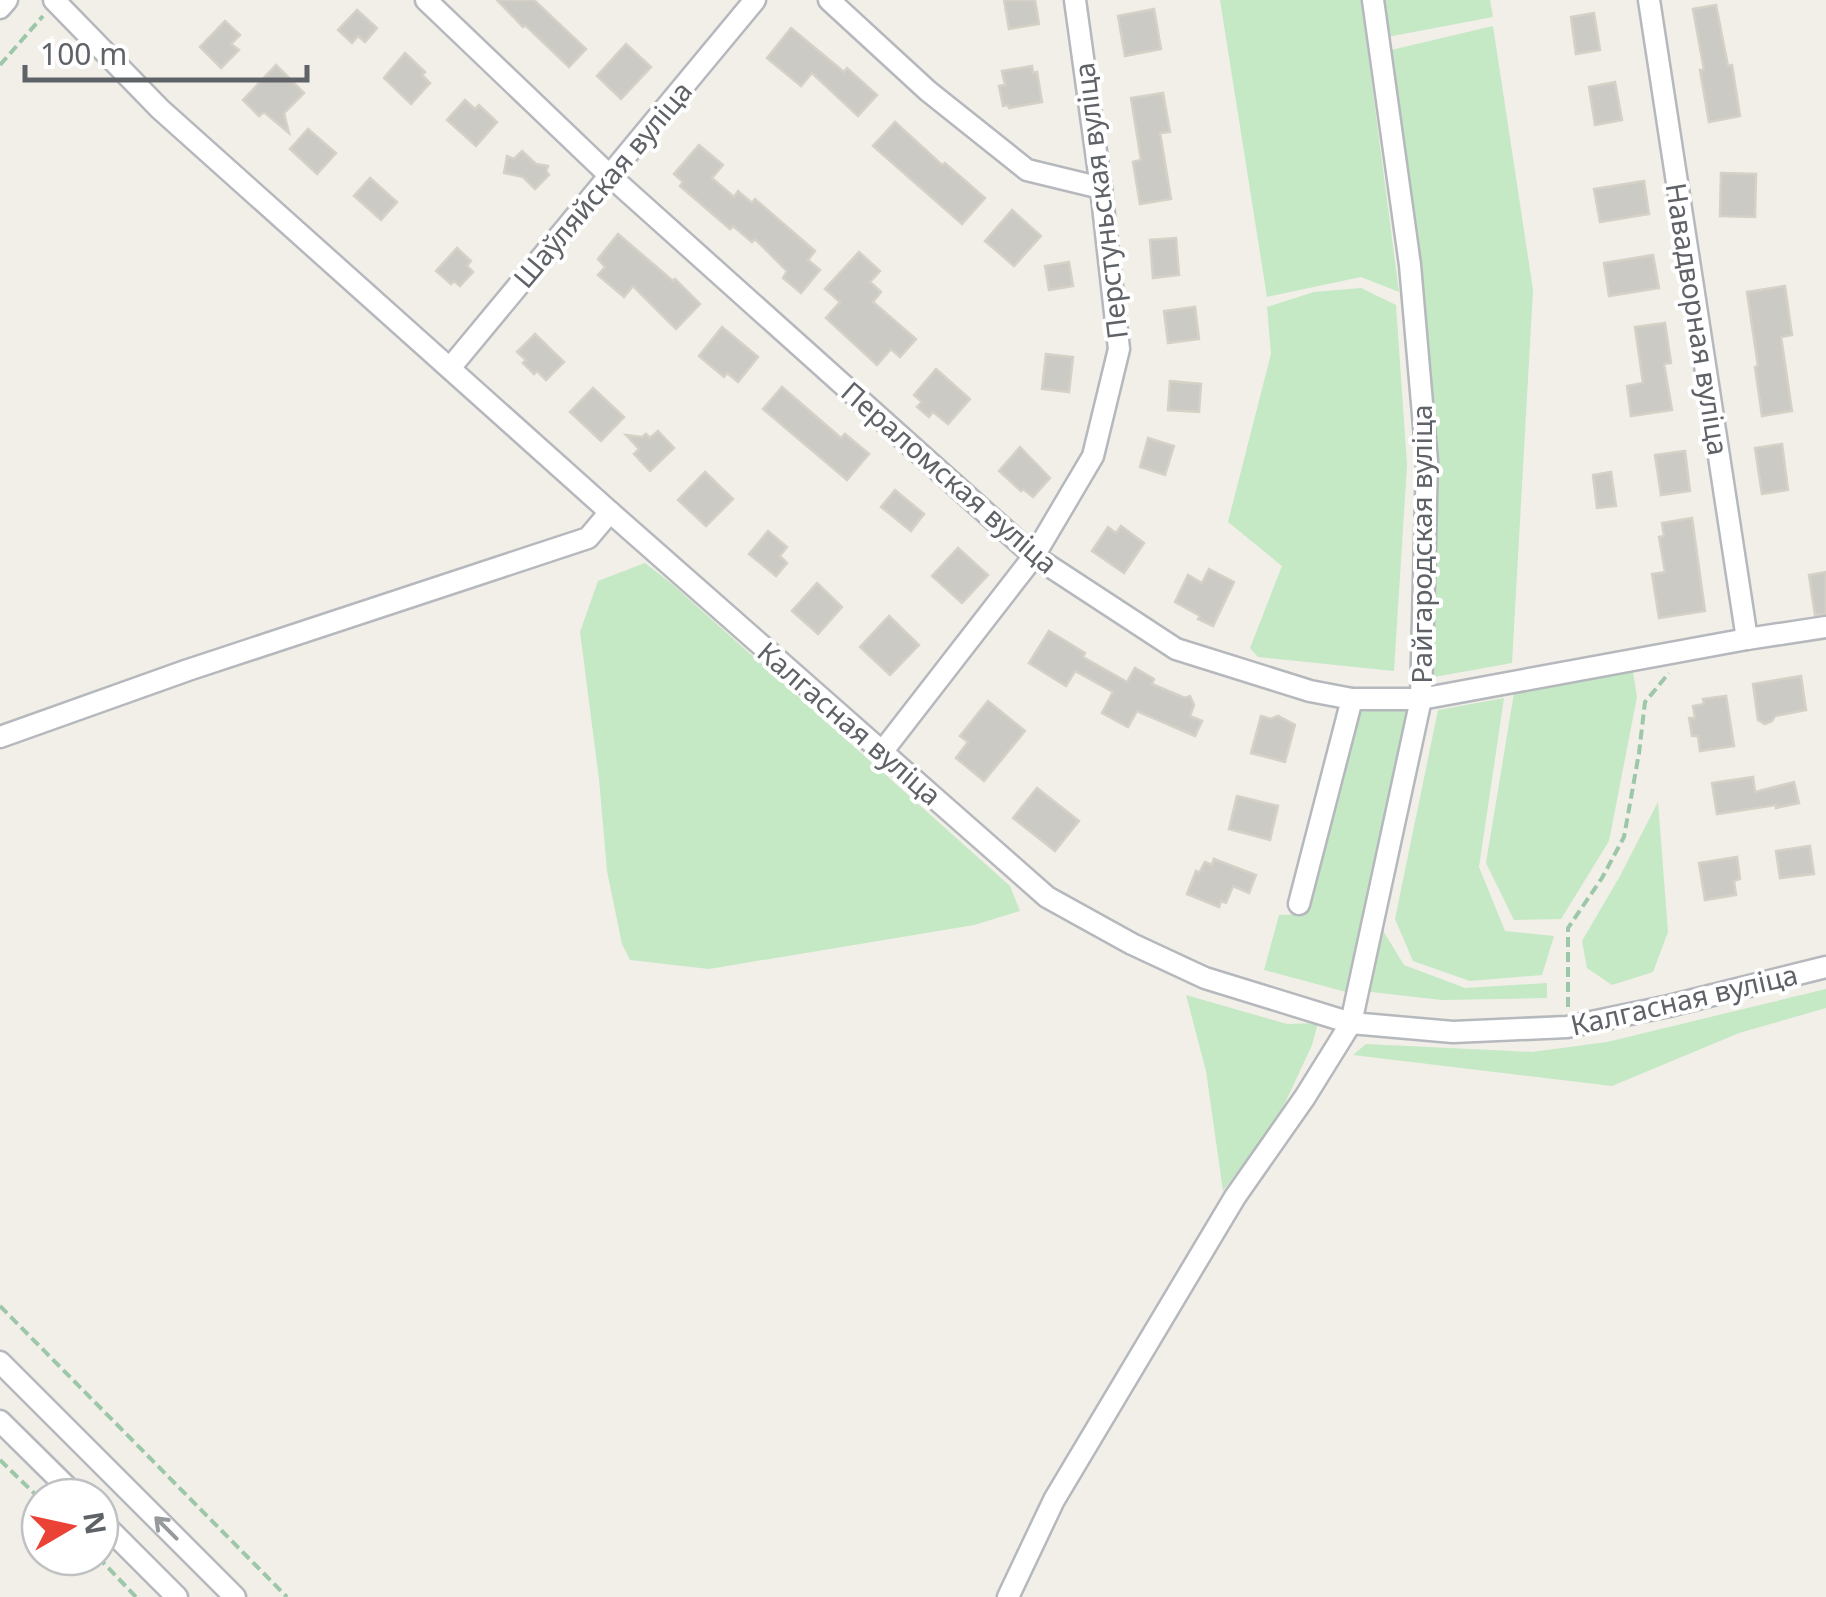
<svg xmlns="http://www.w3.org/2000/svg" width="1826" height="1597" font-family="'Noto Sans',sans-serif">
	<rect width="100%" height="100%" fill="#f1efe8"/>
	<!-- green -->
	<g fill="#c5e8c5">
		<polygon points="1220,0 1361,0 1399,292 1361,277 1267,297"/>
		<polygon points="1382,0 1490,0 1493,17 1387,37"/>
		<polygon points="1493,26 1533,290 1512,663 1434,677 1438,447 1391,50"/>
		<polygon points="1361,288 1396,305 1407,465 1394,671 1258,657 1250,648 1282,566 1228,522 1271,354 1267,307 1314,292"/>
		<polygon points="645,563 672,584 1010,886 1020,911 974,925 709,969 630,960 622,944 607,871 599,779 580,632 598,581"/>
		<polygon points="1633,672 1637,697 1609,841 1561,919 1514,920 1486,863 1514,693"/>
		<polygon points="1504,698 1479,867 1505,931 1554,936 1542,975 1470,981 1413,961 1395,919 1438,710"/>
		<polygon points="1408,705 1346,992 1264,970 1279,915 1304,914 1359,712"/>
		<polygon points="1658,802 1668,932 1653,972 1612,985 1587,968 1582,941 1620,876"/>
		<polygon points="1382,929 1404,965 1465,988 1547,983 1547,998 1442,1000 1363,991"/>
		<polygon points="1826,989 1826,1008 1739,1033 1612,1086 1353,1055 1366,1044 1532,1052 1607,1042"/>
		<polygon points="1186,995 1287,1024 1318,1023 1312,1045 1279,1116 1223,1191 1206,1071"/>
	</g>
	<!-- building -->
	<g fill="#cccac5" stroke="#d6d1c6" stroke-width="2.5">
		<polygon points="497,0 534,0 586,49 569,67 525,25 523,27"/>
		<polygon points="1004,0 1035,0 1039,24 1009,29"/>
		<polygon points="1716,5 1728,66 1732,65 1740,116 1709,122 1700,70 1704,70 1693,9"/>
		<polygon points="1154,9 1161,49 1125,56 1118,16"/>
		<polygon points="357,10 377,28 365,42 358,36 352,43 338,30"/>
		<polygon points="1594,13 1600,50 1576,54 1571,17"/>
		<polygon points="225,21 240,35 231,44 239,50 221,68 200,47"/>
		<polygon points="791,28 844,72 847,68 877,95 858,116 812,73 801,86 767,58"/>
		<polygon points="626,44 651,67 621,99 597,76"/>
		<polygon points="405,53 425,72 422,75 430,83 411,104 384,78"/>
		<polygon points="276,65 304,93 284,113 289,133 264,112 259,116 243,100"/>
		<polygon points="1032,66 1033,73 1037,72 1042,102 1009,108 1008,105 1003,106 999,86 1005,85 1002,71"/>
		<polygon points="1615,82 1622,120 1595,125 1589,87"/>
		<polygon points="1163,93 1170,132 1160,133 1171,199 1140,204 1133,162 1141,160 1131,98"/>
		<polygon points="465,100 475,109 479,105 497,122 476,146 447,120"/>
		<polygon points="895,122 942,165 945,163 985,198 962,224 873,146"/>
		<polygon points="308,129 336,153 317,174 290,149"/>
		<polygon points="699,145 723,165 712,178 734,197 738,191 752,203 755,199 815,251 808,260 820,270 801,293 783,278 787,271 755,239 752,242 733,226 730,229 680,186 683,182 674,174"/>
		<polygon points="522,151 536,164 548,166 546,171 549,175 535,189 523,177 504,173 507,156 514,159"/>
		<polygon points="1721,173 1756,174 1755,217 1720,216"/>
		<polygon points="370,178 397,202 381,220 354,196"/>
		<polygon points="1644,181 1649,214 1600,222 1594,189"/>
		<polygon points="1012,210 1041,236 1014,266 985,241"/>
		<polygon points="618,234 673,281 675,279 700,304 676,329 633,286 624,297 598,275 605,267 598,259"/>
		<polygon points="1176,238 1179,275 1153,278 1150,240"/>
		<polygon points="457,248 471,261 467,266 473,272 460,286 454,281 451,284 436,271"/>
		<polygon points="859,252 880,271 870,282 881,292 873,302 916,339 900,357 891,349 877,365 826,318 840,302 825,289"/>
		<polygon points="1653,255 1659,288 1609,296 1604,263"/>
		<polygon points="1069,262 1073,286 1049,290 1045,266"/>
		<polygon points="1785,286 1792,335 1781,337 1792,411 1762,416 1755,367 1758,366 1747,292"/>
		<polygon points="1195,307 1199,339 1168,343 1164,311"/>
		<polygon points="1665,323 1671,363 1664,364 1672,410 1631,416 1627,386 1643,383 1635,327"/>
		<polygon points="722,327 758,357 738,382 727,373 724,377 699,356"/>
		<polygon points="535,334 564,362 546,380 537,371 534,374 523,363 526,360 517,352"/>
		<polygon points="1046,354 1073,357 1069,392 1042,389"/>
		<polygon points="936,369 970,399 948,424 933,412 929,417 917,407 922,402 914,395"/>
		<polygon points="1170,381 1201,384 1199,412 1168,410"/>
		<polygon points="782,387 841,438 845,434 869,454 847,480 763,409"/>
		<polygon points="593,388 624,417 601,441 570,412"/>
		<polygon points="658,431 674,448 650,471 634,454 639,449 626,435 642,437 646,434 650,438"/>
		<polygon points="1148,438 1174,446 1165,475 1140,467"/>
		<polygon points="1782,444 1788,490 1762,494 1755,448"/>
		<polygon points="1020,447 1050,478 1033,497 1023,489 1021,491 999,471"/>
		<polygon points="1685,451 1690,491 1661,495 1655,455"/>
		<polygon points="705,472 733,499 706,526 678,500"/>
		<polygon points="1611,472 1616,506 1597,508 1593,475"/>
		<polygon points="895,490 924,514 911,531 881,507"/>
		<polygon points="1692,518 1705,611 1659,618 1652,574 1665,572 1659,537 1664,536 1662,523"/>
		<polygon points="1121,526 1144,543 1124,573 1092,551 1108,527 1116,533"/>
		<polygon points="768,531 787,547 780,556 787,563 776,576 749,554"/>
		<polygon points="958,548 988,575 962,603 932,576"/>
		<polygon points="1209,569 1234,582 1213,626 1198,619 1200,616 1175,602 1188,575 1202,583"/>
		<polygon points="1826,572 1826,614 1815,615 1809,575"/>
		<polygon points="817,583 842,607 818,634 792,611"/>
		<polygon points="889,616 919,645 890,675 860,647"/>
		<polygon points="1049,631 1085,653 1083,657 1127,682 1135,668 1154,679 1152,684 1185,698 1190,696 1194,705 1190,716 1202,721 1195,736 1137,711 1128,727 1102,713 1113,692 1075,671 1066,686 1029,663"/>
		<polygon points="1801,676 1806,710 1775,716 1772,721 1765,724 1758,720 1753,684"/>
		<polygon points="1726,696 1734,746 1700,751 1698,736 1692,736 1689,718 1695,718 1693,706 1704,704 1703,699"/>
		<polygon points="988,701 1025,731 984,781 956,758 968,742 960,736"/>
		<polygon points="1261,716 1271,719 1278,716 1295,725 1285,762 1251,753"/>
		<polygon points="1753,777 1755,792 1794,782 1799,803 1776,808 1776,805 1717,814 1712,783"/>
		<polygon points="1037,788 1079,821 1055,851 1013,818"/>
		<polygon points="1237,796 1278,806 1270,840 1229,829"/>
		<polygon points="1810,846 1814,874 1780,878 1776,851"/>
		<polygon points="1737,857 1740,879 1734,881 1736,895 1705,900 1699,863"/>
		<polygon points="1214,859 1256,875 1249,893 1233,886 1226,903 1221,901 1219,907 1187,894 1196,871 1199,873 1205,862 1212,865"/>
	</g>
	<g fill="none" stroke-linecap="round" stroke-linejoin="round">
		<defs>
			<g id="minor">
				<polyline points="54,0 160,109 610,512 1047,897 1132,944 1205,978 1351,1023 1453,1032 1567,1027 1669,1006 1826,967"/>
				<polyline points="426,0 609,175 1034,556 1176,649 1310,691 1352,699 1421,699 1747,639 1826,627"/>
				<polyline points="829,0 928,91 1027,170 1101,188"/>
				<polyline points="1649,0 1747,639"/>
				<polyline points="0,8 7,0"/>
				<polyline points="450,368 755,0"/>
				<polyline points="0,737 188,670 588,538 610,512"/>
				<polyline points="882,752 1034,556 1093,456 1119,349 1101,188 1075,0"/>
				<polyline points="1299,904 1352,699"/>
				<polyline points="0,1362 235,1597"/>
				<polyline points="0,1421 77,1497"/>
				<polyline points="100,1520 177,1597"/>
				<polyline points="1008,1597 1054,1500 1235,1197 1305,1097 1351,1023 1421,699 1427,461 1410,265 1373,0"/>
			</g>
		</defs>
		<!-- minor casing -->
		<use href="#minor" stroke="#b5b8bc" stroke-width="25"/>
		<!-- path -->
		<g stroke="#9cc7a9" stroke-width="4" stroke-dasharray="10 5" stroke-linecap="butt">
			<polyline points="0,65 43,16"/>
			<polyline points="1568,1007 1568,928 1602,878 1624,837 1639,753 1645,702 1669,673"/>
			<polyline points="0,1306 287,1597"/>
			<polyline points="0,1460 40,1499"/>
			<polyline points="98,1557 136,1597"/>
		</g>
		<!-- minor -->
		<use href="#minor" stroke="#fff" stroke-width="20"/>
	</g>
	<!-- one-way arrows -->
	<defs><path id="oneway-shaft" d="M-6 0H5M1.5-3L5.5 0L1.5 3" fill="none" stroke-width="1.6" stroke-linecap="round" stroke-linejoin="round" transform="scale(2.5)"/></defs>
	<use stroke="#979a9d" href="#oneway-shaft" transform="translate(166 1528) rotate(-135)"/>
	<g text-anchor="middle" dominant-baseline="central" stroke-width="8" stroke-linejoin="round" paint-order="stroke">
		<!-- street labels -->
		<g font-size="28" fill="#5f6368" stroke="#fff">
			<text transform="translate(602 184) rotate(-50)">Шаўляйская вуліца</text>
			<text transform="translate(1100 201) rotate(-97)">Перстуньская вуліца</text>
			<text transform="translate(1698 319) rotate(81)">Навадворная вуліца</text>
			<text transform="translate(950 477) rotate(41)">Пераломская вуліца</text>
			<text transform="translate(1421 544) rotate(-90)">Райгародская вуліца</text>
			<text transform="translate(850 723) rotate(41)">Калгасная вуліца</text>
			<text transform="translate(1684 999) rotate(-13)">Калгасная вуліца</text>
		</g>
	</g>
	<!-- north arrow -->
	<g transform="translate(70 1527) rotate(81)"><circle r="48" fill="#ffffff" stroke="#bfc1c3" stroke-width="2.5"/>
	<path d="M0-8L18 38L0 25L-18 38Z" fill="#ea4335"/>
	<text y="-15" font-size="28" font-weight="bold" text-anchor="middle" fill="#5f6368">N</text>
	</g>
	<!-- scale -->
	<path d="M25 65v15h282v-15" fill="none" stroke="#5f6368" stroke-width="5"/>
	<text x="40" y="65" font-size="30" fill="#5f6368" stroke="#ffffff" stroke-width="8" paint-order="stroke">100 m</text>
</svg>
